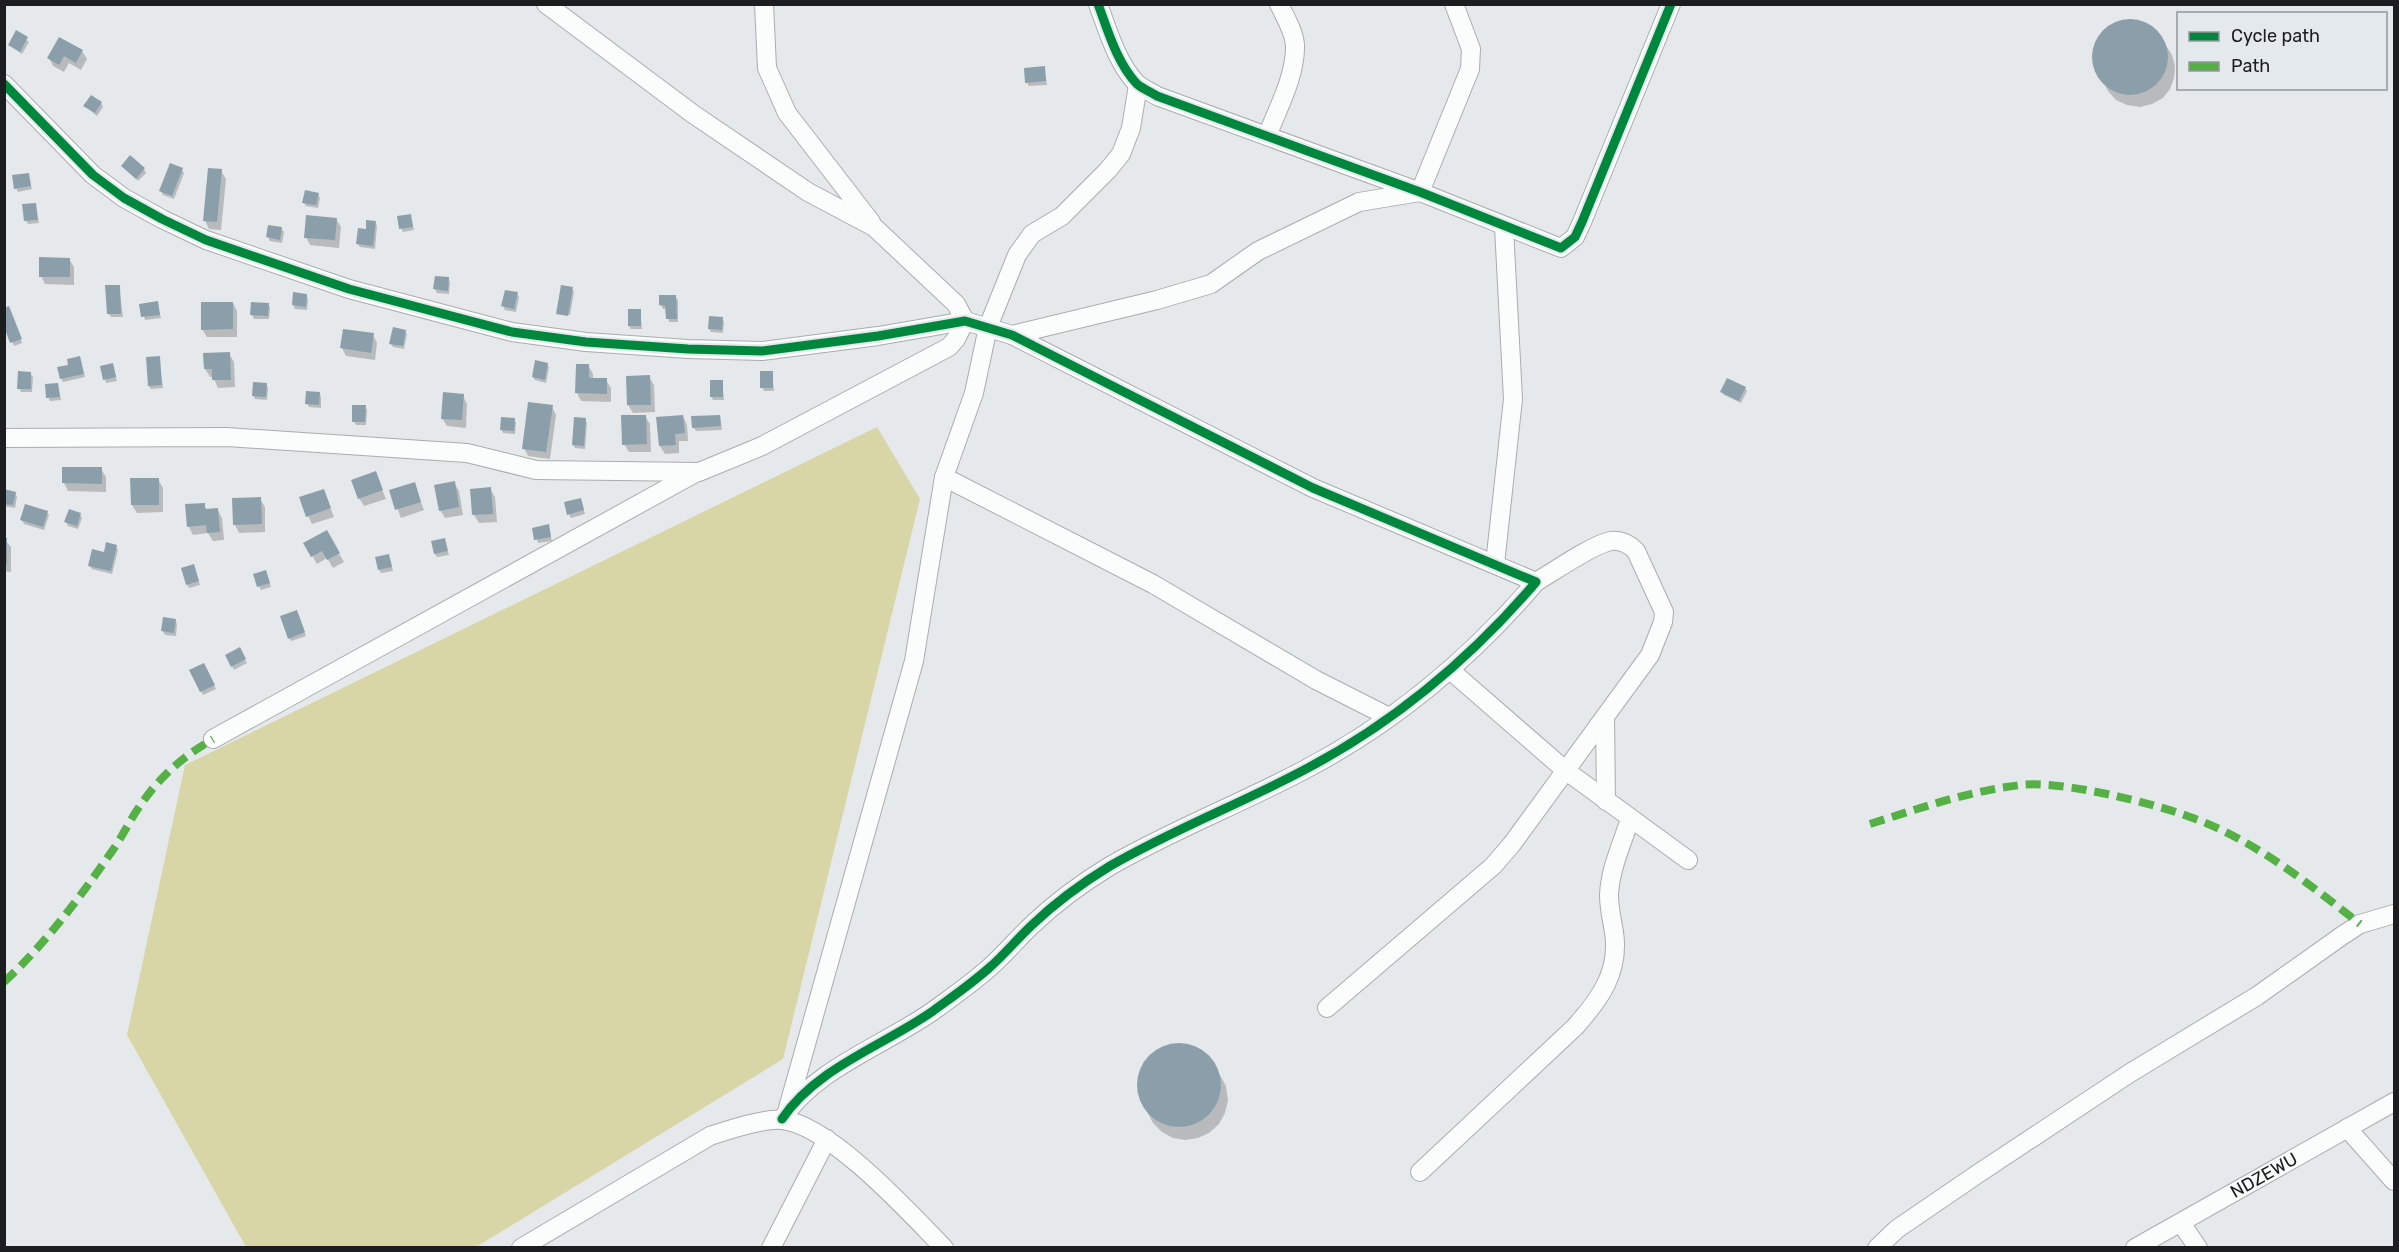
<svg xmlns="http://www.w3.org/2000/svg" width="2399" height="1252" font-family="Rubik,sans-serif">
	<rect width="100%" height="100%" fill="#e6e9eb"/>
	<!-- green -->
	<polygon fill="#d8d6a6" points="877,427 920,499 783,1059 476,1247 246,1247 127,1035 185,765"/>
	<!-- shadow -->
	<g fill="#0003">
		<polygon points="2136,20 2148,24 2157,32 2172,55 2175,66 2174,78 2170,89 2163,98 2152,104 2140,107 2127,105 2116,100 2108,91 2095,66 2094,53 2097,41 2104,31 2113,24"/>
		<polygon points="17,32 29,42 22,54 9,45"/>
		<polygon points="82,51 87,59 81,70 69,63 64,72 53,66 49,58"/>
		<polygon points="1044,67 1047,85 1029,86 1027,83"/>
		<polygon points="101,103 103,107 97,116 85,106"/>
		<polygon points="123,166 144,169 146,173 138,181"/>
		<polygon points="182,170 184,173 174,199 163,195 161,191"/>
		<polygon points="221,171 226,179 221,230 209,229 205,221"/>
		<polygon points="28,174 32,189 18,192 16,188"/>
		<polygon points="318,194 320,198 318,208 306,206 304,203"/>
		<polygon points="35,204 39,223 28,224 26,221"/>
		<polygon points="410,215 414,230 403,232 401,228"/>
		<polygon points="336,219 341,227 339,248 310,245 306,237"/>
		<polygon points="375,222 377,226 375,249 360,247 358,244"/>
		<polygon points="281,228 284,232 282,243 270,241 268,237"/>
		<polygon points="69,259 74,267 74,285 45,284 41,276"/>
		<polygon points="448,279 450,282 449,294 437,293 435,289"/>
		<polygon points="119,286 123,317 111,317 109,314"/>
		<polygon points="572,289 574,292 570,315 558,312"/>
		<polygon points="517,293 519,297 516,312 505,310 503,306"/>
		<polygon points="306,295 308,299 307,310 295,309 293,305"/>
		<polygon points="675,297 678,300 678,322 669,322 667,309 663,309 661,305"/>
		<polygon points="157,303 161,318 145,320 141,305"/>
		<polygon points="233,303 237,311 237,337 207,337 202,329"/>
		<polygon points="268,304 270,308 269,319 254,319 252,315"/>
		<polygon points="640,310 642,329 631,329 629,326"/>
		<polygon points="11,312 22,343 14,346 4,323"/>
		<polygon points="722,318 724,322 723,333 711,332 709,328"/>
		<polygon points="405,331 407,334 404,349 393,347 391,344"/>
		<polygon points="373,335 377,343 375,360 346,356 342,348"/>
		<polygon points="229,354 234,362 235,387 218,388 213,377 210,377 205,369"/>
		<polygon points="80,358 85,377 63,382 61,378"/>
		<polygon points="159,358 163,388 151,389 149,386"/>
		<polygon points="547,364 549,367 546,383 535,380 533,377"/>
		<polygon points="588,365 593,374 593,379 606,380 611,388 611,402 581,401 577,393"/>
		<polygon points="102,367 114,369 117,381 106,383"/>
		<polygon points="772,372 774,391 764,391 762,387"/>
		<polygon points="30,373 33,377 32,392 21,392 19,388"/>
		<polygon points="649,377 654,385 655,412 633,413 628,405"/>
		<polygon points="722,381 724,400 713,400 711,396"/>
		<polygon points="58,385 61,400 50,401 48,397"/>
		<polygon points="266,385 268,388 267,400 255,399 253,395"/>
		<polygon points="1745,388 1747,391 1741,403 1724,395 1722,392"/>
		<polygon points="319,393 321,397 321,408 309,407 307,403"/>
		<polygon points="463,396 467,404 466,428 447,426 442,418"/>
		<polygon points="365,407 367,410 366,425 356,425 354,421"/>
		<polygon points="552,407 556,415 550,459 528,456 524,448"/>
		<polygon points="645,416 650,424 651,452 629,452 624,444"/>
		<polygon points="683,416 687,425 688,441 679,441 679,453 665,454 660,446 658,418"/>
		<polygon points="720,416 722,430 696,431 694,428 693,418"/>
		<polygon points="514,419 516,423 515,434 503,433 501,429"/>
		<polygon points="585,419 587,423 585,449 575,448 573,445"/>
		<polygon points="101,469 106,477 106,492 68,491 64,483"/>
		<polygon points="375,473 386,499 364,506 359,498"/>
		<polygon points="158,479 163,488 163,512 137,513 132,505"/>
		<polygon points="454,483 459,491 463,515 445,518 440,510"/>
		<polygon points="414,484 424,510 401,518 391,491"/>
		<polygon points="490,489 495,497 497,522 479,523 474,515"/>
		<polygon points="323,490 334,517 312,524 308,516"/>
		<polygon points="4,491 15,493 17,497 15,508 4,506"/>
		<polygon points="260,499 265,507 265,532 239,533 235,525"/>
		<polygon points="582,503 585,514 571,518 569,514"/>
		<polygon points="204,504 207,510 217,509 222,518 224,540 213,541 208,533 193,535 189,527"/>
		<polygon points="47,512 49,515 44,530 24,524 22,520"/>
		<polygon points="80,514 82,518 78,529 68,526 66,522"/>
		<polygon points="548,526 552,541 538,543 534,529"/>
		<polygon points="326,532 344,562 333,568 327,558 317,564 305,543"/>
		<polygon points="4,539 11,547 11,572 4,571"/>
		<polygon points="444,540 449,555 437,557 435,554"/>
		<polygon points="116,546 118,550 112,574 92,569 90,566"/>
		<polygon points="390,559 393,571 381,573 379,569"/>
		<polygon points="194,566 200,585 189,588 187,584"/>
		<polygon points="266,571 271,587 261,590 259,586"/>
		<polygon points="298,616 306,636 291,641 289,638"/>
		<polygon points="175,620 177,624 176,636 165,635 163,631"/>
		<polygon points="239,649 247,663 234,670 227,656"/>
		<polygon points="204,665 216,689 203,695 191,671"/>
		<polygon points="1176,1044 1190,1046 1202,1051 1212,1061 1226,1086 1228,1100 1225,1113 1219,1124 1209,1133 1198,1138 1185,1140 1173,1138 1162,1132 1153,1123 1140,1098 1138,1086 1139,1074 1144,1062 1153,1053 1163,1047"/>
	</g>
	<!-- building -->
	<g fill="#8b9fab">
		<circle cx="2130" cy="57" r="38"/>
		<polygon points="16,30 28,37 20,52 8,45"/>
		<polygon points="59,37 83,50 76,63 64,56 59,65 47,58"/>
		<polygon points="1045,66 1046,81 1025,83 1024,68"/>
		<polygon points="91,95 102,102 95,113 83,106"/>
		<polygon points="130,155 145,168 136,179 121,166"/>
		<polygon points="170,163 183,168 172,196 159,191"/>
		<polygon points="208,168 222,169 217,222 203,221"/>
		<polygon points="29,173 31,186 14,189 12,175"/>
		<polygon points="305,190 319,193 316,205 302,203"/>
		<polygon points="36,203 38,220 24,221 22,204"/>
		<polygon points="411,214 413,227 399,229 397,216"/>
		<polygon points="306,215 337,218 335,240 304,238"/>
		<polygon points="366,220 376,221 373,246 356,244 358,228 366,229"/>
		<polygon points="268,225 282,227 280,240 266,237"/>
		<polygon points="39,257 70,258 70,277 39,277"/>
		<polygon points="435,276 449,277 448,291 433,289"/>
		<polygon points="105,285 120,285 121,314 107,314"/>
		<polygon points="561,285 573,287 568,316 556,314"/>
		<polygon points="505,290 518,292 514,309 501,306"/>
		<polygon points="293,292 307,294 306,307 292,305"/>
		<polygon points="659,295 676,295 677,319 666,319 665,306 659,305"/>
		<polygon points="158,301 160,315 141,317 139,304"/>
		<polygon points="201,302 233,302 233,329 201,330"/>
		<polygon points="251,302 269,303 268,316 250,315"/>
		<polygon points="9,306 22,339 10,343 4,327 4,308"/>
		<rect x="628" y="309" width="13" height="17"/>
		<polygon points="709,316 723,317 722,330 708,329"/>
		<polygon points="393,327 406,330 403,346 389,344"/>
		<polygon points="343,329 374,333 371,353 340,348"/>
		<polygon points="230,352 231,380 212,380 212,369 204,369 203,353"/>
		<polygon points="80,356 84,374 60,379 57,367 68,365 67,359"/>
		<polygon points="160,356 162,385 148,386 146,357"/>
		<polygon points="535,360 548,363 545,380 532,377"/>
		<polygon points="113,363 116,377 103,380 100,366"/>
		<polygon points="576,364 589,364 589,378 607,378 607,394 575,393"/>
		<polygon points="18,371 31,372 31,389 17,389"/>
		<rect x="760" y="371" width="13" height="17"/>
		<polygon points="650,375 651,405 627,405 626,376"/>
		<polygon points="1727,378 1746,387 1739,401 1720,392"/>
		<rect x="710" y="380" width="13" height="17"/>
		<polygon points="253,382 267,383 266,397 252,396"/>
		<polygon points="58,383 60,397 46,398 45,384"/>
		<polygon points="306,391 320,392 319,405 305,404"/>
		<polygon points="443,392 464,394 462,420 441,419"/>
		<polygon points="528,402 553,405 546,452 522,449"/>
		<polygon points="352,405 366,405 365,422 352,422"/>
		<polygon points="621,415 646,415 647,444 622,445"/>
		<polygon points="683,415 685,433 675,434 676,445 659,446 656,417"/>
		<polygon points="720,415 721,426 692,428 691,416"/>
		<polygon points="501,417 515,418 514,431 500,430"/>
		<polygon points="574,417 586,418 584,446 572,445"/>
		<polygon points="62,467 102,467 102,484 62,483"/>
		<polygon points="376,471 383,490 358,499 351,480"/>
		<polygon points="130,478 159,478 159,505 131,505"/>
		<polygon points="455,481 459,507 439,511 434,485"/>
		<polygon points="415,482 421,502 395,510 389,490"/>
		<polygon points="491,487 493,514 472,515 470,489"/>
		<polygon points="4,489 16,492 13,505 4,504"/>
		<polygon points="324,489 331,508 306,517 299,497"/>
		<polygon points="261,497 262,524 233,525 232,498"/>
		<polygon points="581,498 584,510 567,515 564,502"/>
		<polygon points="205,503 205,509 218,508 220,532 207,533 206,525 187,527 185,504"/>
		<polygon points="25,504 48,511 43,527 20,520"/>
		<polygon points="69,509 81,513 77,526 64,522"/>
		<polygon points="549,524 551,537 534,540 532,528"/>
		<polygon points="327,530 340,553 327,560 322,551 311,557 303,543"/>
		<rect x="4" y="538" width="3" height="26"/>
		<polygon points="445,538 448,551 434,554 431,541"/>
		<polygon points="106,542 117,545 111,571 88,566 92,549 104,552"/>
		<polygon points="389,554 392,567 378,570 375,557"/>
		<polygon points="194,564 199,581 186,585 181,568"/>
		<polygon points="266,570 270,583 257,587 253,574"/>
		<polygon points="297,610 305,632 288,639 280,616"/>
		<polygon points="163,617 176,619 174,633 161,631"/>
		<polygon points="240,647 246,659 231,667 225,655"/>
		<polygon points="204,663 215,685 200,692 189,670"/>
		<circle cx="1179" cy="1085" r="42"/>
	</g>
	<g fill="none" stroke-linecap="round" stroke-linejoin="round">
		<defs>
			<g id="street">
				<polyline points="764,4 767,68 787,113 871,222"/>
				<path d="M 1098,4 C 1108,31 1117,63 1137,84 C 1143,89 1151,92 1157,96 L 1420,192 L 1561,248 L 1575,237 L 1582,222 L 1671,4"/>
				<path d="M 4,84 L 93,175 L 124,198 L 162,219 L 206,240 L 349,289 L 512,332 L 586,342 L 688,349 L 762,351 L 878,336 L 965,321 L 1012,335 L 1313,488 L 1536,582 C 1471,658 1392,724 1304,770 C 1240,804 1172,830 1110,866 C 1082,883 1055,903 1032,925 C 1017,939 1004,955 989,968 C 971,984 952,997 933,1011 C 883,1046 816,1068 782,1119"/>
				<path d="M 1267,136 C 1278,108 1296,75 1295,45 C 1294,31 1285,17 1279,4"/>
				<polyline points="1012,335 1157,300 1211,284 1258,251 1359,202 1420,192 1470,69 1471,49 1454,4"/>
				<polyline points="4,438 227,437 467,453 536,470 699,472 762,446 949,347 956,339 965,321 956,304 874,227 808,192 693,114 546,4"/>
				<polyline points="944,477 1153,584 1316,680 1389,717"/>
				<polyline points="1495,564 1513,399 1504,227"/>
				<polyline points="1450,670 1565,770 1688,860"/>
				<polyline points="1605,717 1606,801"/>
				<polyline points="213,739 697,472"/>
				<path d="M 1327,1008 L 1493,866 L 1512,844 L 1650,655 L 1663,622 L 1664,612 L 1636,551 C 1629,544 1621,540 1611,541 C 1593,544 1553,572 1536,582"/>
				<polyline points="788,1108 914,661 944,477 974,393 988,327 1017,255 1032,234 1062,216 1108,170 1121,154 1131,128 1138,85"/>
				<polyline points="2347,1128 2394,1181"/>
				<path d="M 1420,1172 L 1575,1027 C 1600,999 1620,972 1614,932 C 1612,920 1609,908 1609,895 C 1610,869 1622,844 1630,819"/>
				<polyline points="2181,1223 2198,1248"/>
				<path d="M 521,1248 L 710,1136 C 728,1130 763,1118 782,1120 C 829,1124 910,1213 944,1248"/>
				<polyline points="771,1248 827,1139"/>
				<polyline points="1877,1248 1897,1229 1979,1173 2130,1073 2257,996 2343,935 2360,924 2394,914"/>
				<path id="s1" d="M 2135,1248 L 2394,1102"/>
			</g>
		</defs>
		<!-- street casing -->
		<use href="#street" stroke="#aaacad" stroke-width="20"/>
		<!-- street -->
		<use href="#street" stroke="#fbfcfc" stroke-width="18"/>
		<!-- quiet -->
		<g stroke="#55b145" stroke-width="8" stroke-dasharray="15 8" stroke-linecap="butt">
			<path d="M 1870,824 C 1920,808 1969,791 2021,785 C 2049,782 2088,790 2116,796 C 2141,802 2166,808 2190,817 C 2253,839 2308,883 2360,924"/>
			<path d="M 4,982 C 45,944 78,900 110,854 C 122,838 130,819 142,803 C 161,775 184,756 213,739"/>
		</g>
		<defs>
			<g id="cycleway">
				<path d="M 1098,4 C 1108,31 1117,63 1137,84 C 1143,89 1151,92 1157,96 L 1420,192 L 1561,248 L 1575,237 L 1582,222 L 1671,4"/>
				<path d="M 4,84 L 93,175 L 124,198 L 162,219 L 206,240 L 349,289 L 512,332 L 586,342 L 688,349 L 762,351 L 878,336 L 965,321 L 1012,335 L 1313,488 L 1536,582 C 1471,658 1392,724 1304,770 C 1240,804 1172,830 1110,866 C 1082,883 1055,903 1032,925 C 1017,939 1004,955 989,968 C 971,984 952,997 933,1011 C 883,1046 816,1068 782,1119"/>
			</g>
		</defs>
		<!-- cycleway casing -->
		<use href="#cycleway" stroke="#e4e9ed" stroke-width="13"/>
		<!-- cycleway -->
		<use href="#cycleway" stroke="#00873e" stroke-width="9"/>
	</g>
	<g text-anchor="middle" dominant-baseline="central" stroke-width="6" stroke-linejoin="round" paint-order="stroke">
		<!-- street labels -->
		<g font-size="18" fill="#1b1d1f" stroke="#e4e9ed">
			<text stroke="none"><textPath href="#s1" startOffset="148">NDZEWU</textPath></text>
		</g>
	</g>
	<!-- border -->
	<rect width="2399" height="1252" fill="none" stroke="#1b1d1f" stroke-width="12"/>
	<!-- legend -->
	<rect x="2177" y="12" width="210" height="78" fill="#e4e9ed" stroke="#94979b" stroke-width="1.5"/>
	<rect x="2189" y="32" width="30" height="9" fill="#00873e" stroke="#94979b" stroke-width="1.5"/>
	<text x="2231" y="42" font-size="18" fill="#1b1d1f">Cycle path</text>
	<rect x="2189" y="62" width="30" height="9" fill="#55b145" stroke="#94979b" stroke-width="1.5"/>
	<text x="2231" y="72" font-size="18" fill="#1b1d1f">Path</text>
</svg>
